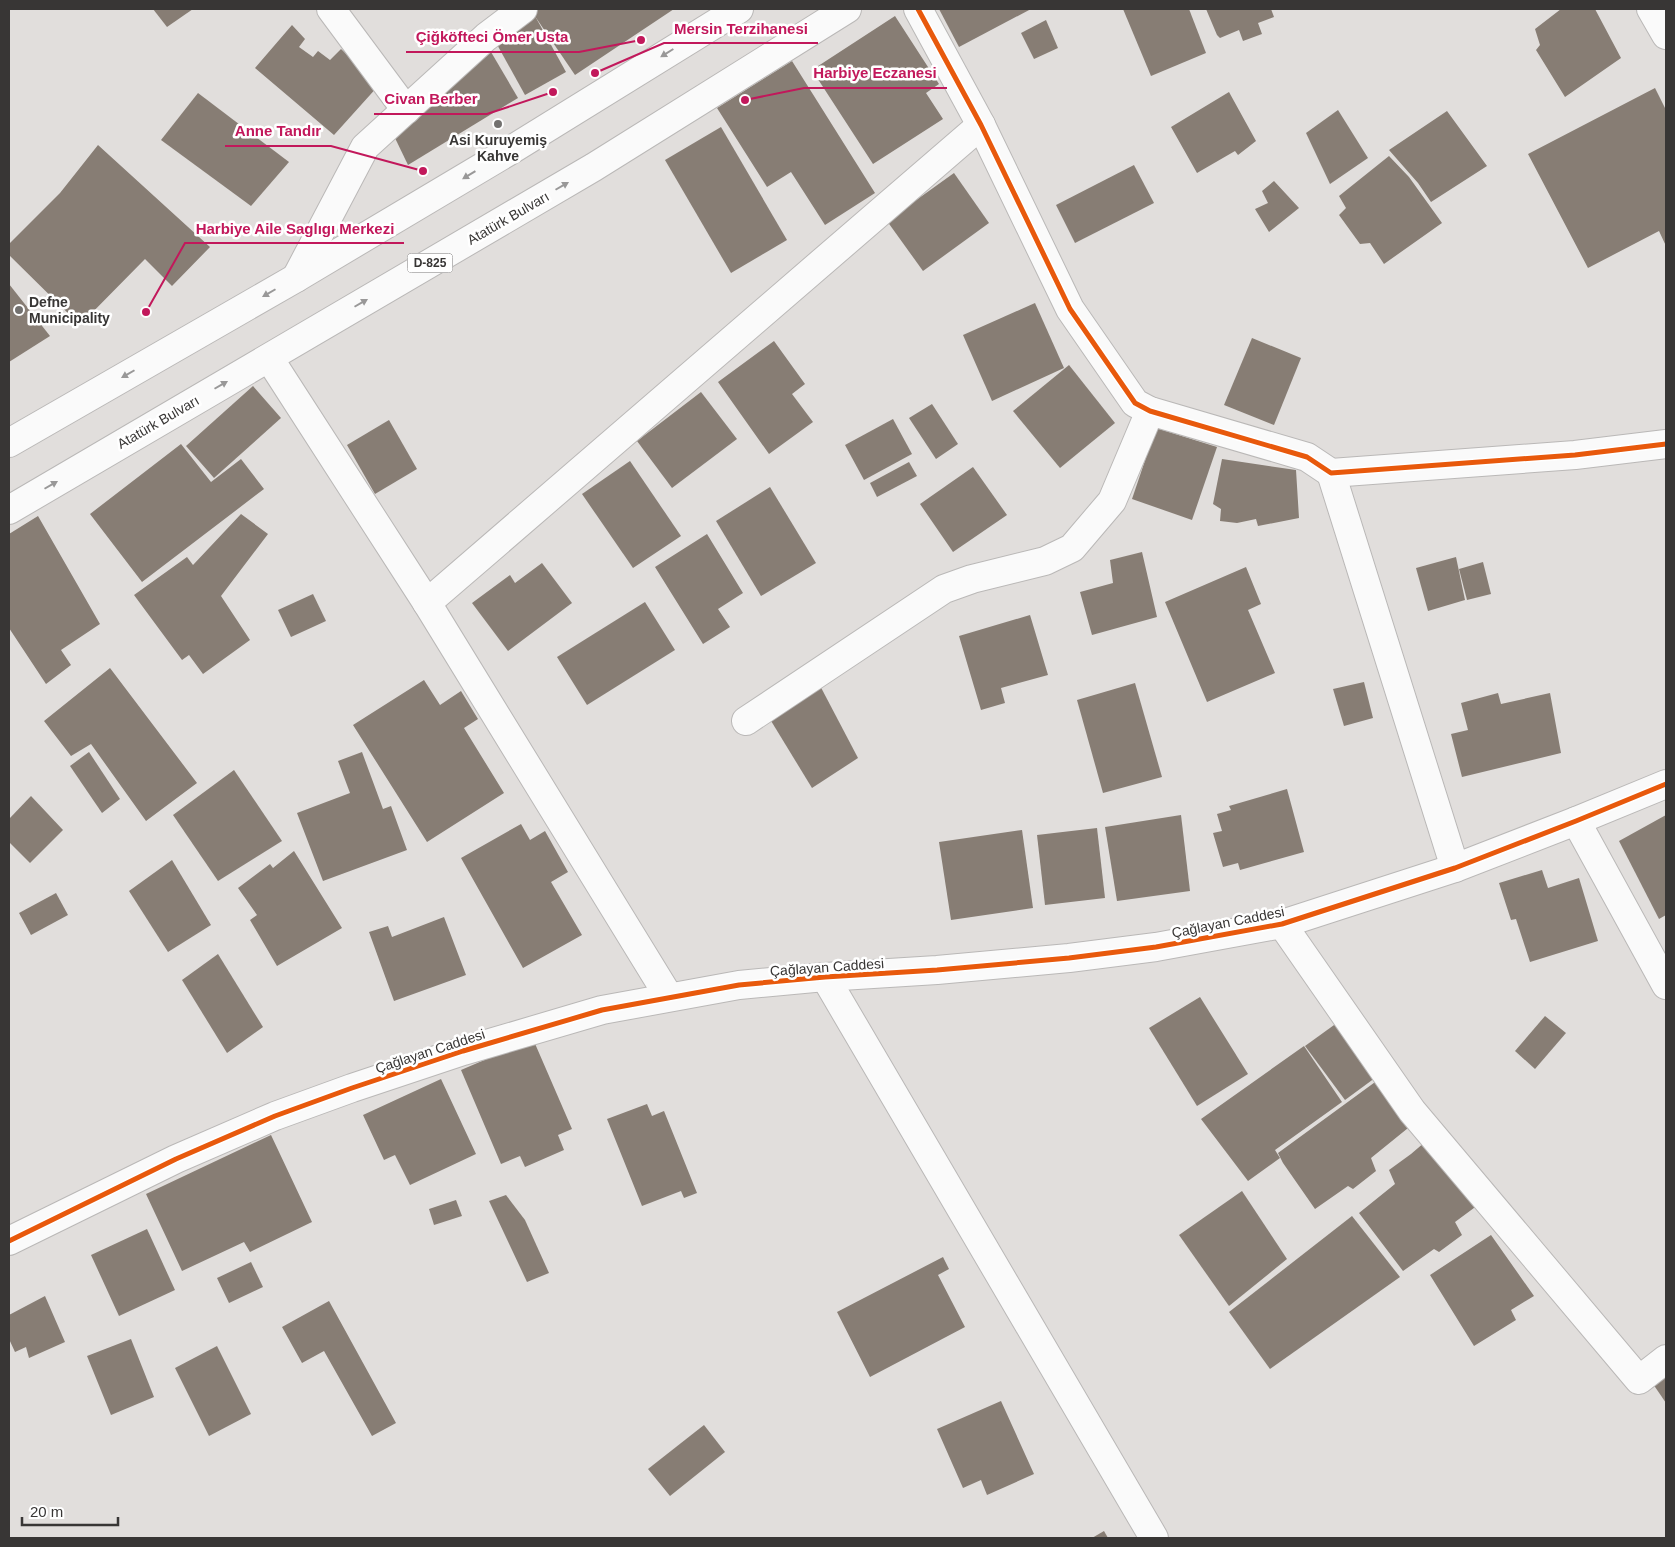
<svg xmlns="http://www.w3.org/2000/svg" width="1675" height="1547" font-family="Helvetica,sans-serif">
	<rect width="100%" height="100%" fill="#e1dedc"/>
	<!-- building -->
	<g fill="#877d74">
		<polygon points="153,9 193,9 167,27"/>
		<polygon points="530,9 674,9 575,75"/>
		<polygon points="939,9 1031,9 959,47"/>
		<polygon points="1123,9 1189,9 1206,53 1151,76"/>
		<polygon points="1206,9 1271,9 1274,17 1258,23 1262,34 1243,41 1239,30 1220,38 1217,35"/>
		<polygon points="1561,9 1595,9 1621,58 1565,97 1536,50 1540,45 1535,29"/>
		<polygon points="535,16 566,72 525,95 494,39"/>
		<polygon points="895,16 939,84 926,93 943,119 873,164 812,70"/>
		<polygon points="1046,20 1058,48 1034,59 1021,33"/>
		<polygon points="292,25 305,39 299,47 313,57 318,51 330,60 341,49 379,85 334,135 255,68"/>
		<polygon points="491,52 518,98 408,165 395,138"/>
		<polygon points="792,61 875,193 825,225 791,172 767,187 717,108"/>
		<polygon points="1655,88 1666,110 1666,246 1659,231 1588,268 1528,154"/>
		<polygon points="1229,92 1256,141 1238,155 1235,151 1197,173 1171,127"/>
		<polygon points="198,93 289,162 251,206 161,140"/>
		<polygon points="1338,110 1368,158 1330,184 1306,133"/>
		<polygon points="1447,111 1487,166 1431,202 1418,183 1389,150"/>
		<polygon points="721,127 787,240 731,273 665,160"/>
		<polygon points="98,145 210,247 172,286 145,259 80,325 9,255 9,244 60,193"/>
		<polygon points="1389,156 1409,177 1442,223 1384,264 1370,243 1360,244 1339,215 1346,208 1339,196"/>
		<polygon points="1134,165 1154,203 1075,243 1056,205"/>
		<polygon points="954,173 989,223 923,271 887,221"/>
		<polygon points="1274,181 1299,208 1269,232 1255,209 1268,203 1262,191"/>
		<polygon points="9,284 50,336 9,362"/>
		<polygon points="1035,303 1064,368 992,401 963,335"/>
		<polygon points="1252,338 1301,358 1274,425 1224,405"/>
		<polygon points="774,341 805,384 792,394 813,422 769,454 718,382"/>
		<polygon points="1069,365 1115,423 1060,468 1013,411"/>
		<polygon points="253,386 281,418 214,478 186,446"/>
		<polygon points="701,392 737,439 672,488 637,441"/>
		<polygon points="932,404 958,444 936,459 909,418"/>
		<polygon points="893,419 912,454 864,480 845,445"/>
		<polygon points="389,420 417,469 375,494 347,445"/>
		<polygon points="1156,428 1217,447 1192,520 1132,499"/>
		<polygon points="181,444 211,482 241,459 264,489 142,582 90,514"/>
		<polygon points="1222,459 1296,470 1299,518 1258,526 1256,519 1237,523 1220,521 1221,509 1213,504"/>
		<polygon points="630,461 681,536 633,568 582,494"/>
		<polygon points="909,462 917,476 877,497 870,483"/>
		<polygon points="973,467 1007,515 953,552 920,504"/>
		<polygon points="770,487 816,563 761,596 716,521"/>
		<polygon points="241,514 268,534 221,596 250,640 203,674 189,655 182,660 134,595 187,557 193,565"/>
		<polygon points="38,516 100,624 61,650 71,665 46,684 9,628 9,534"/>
		<polygon points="707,534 743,593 718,609 730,627 703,644 655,567"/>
		<polygon points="1142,552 1157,617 1092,635 1080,592 1113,583 1110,560"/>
		<polygon points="1456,557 1465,600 1428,611 1416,568"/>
		<polygon points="1483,562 1491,594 1467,600 1459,569"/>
		<polygon points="542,563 572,603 508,651 472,603 510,575 515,583"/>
		<polygon points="1246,567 1261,604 1248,610 1275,673 1207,702 1165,602"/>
		<polygon points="313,594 326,621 291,637 278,610"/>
		<polygon points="645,602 675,650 587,705 557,657"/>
		<polygon points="1030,615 1048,675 1001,688 1005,703 981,710 959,636"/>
		<polygon points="110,668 197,783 146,821 91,744 71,756 44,721"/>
		<polygon points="816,678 858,758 812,788 765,711"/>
		<polygon points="424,680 440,705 461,691 478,719 464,728 504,793 427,842 353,725"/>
		<polygon points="1364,682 1373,718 1344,726 1333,689"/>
		<polygon points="1135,683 1162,777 1103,793 1077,700"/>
		<polygon points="1498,693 1501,704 1550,693 1561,753 1462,777 1451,734 1468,730 1461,703"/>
		<polygon points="89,752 120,799 102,813 70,766"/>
		<polygon points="362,752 383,809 391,806 407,850 323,881 297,813 350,793 338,761"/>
		<polygon points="234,770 282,841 218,881 173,815"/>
		<polygon points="1287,789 1304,852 1240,870 1238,863 1223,867 1213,833 1222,831 1217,814 1231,810 1229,806"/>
		<polygon points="31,796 63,830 30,863 9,842 9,819"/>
		<polygon points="1181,815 1190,891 1117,901 1105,827"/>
		<polygon points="1666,815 1666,915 1659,919 1619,841"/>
		<polygon points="521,824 530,840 545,831 568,872 551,882 582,935 523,968 461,858"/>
		<polygon points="1097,828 1105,898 1045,905 1037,835"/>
		<polygon points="1022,830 1033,908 951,920 939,842"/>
		<polygon points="294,851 342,928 277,966 250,920 257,915 238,888 270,864 273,868"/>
		<polygon points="172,860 211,925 168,952 129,891"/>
		<polygon points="1542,870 1548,888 1579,878 1598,941 1530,962 1516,919 1511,920 1499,883"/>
		<polygon points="56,893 68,915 31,935 19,913"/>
		<polygon points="444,917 466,975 394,1001 369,932 388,926 392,937"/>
		<polygon points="218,954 263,1027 227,1053 182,980"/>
		<polygon points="1200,997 1248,1074 1197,1106 1149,1028"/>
		<polygon points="1545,1016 1566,1033 1535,1069 1515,1051"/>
		<polygon points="1341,1020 1379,1075 1345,1100 1305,1046"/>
		<polygon points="533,1039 572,1129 558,1135 564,1150 525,1167 520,1156 501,1164 461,1070"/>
		<polygon points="1304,1046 1342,1102 1275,1150 1280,1158 1248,1181 1201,1119"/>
		<polygon points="1382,1077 1413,1124 1371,1158 1376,1171 1353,1189 1348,1186 1315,1209 1283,1163 1278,1153"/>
		<polygon points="441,1079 476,1154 410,1185 395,1155 384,1160 363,1115"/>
		<polygon points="647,1104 652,1116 664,1111 697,1193 684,1198 681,1191 642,1206 607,1119"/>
		<polygon points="271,1135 312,1222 250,1252 244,1242 182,1271 146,1194"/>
		<polygon points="1432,1136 1482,1202 1455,1222 1462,1235 1439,1252 1434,1249 1403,1271 1359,1213 1395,1184 1389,1170 1411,1154"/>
		<polygon points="1242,1191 1287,1259 1229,1306 1179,1235"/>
		<polygon points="506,1195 525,1220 549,1273 527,1282 489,1201"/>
		<polygon points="456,1200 462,1216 434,1225 429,1209"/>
		<polygon points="1352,1216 1400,1277 1270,1369 1229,1312"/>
		<polygon points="147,1229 175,1290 119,1316 91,1255"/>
		<polygon points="1491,1235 1534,1296 1511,1310 1516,1320 1474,1346 1430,1275"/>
		<polygon points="943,1257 949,1269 938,1275 965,1327 870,1377 837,1312"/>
		<polygon points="251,1262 263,1287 229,1303 217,1278"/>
		<polygon points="45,1296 65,1342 29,1358 26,1347 15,1352 9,1339 9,1315"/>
		<polygon points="329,1301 396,1423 372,1436 324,1351 302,1363 282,1327"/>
		<polygon points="131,1339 154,1397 111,1415 87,1356"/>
		<polygon points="217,1346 251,1414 209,1436 175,1368"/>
		<polygon points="1666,1370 1666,1403 1651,1381"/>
		<polygon points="1001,1401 1034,1474 987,1495 981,1480 963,1488 937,1429"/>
		<polygon points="704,1425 725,1452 670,1496 648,1469"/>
		<polygon points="1104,1531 1108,1538 1092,1538"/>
	</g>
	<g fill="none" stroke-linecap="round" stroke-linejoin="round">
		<defs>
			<g id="street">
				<polyline points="331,9 406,110"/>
				<polyline points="918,9 981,125 1070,309 1135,403 1150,411 1307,457 1331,473 1575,455 1666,444"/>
				<polyline points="296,278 365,147 486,37 523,9"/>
				<polyline points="269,358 427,603 669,997"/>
				<polyline points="1331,473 1455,868"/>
				<polyline points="427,603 981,125"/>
				<polyline points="746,721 944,589 972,579 1045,561 1072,548 1112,501 1150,411"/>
				<polyline points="1576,821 1666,985"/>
				<polyline points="1282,924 1412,1111 1639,1380 1666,1359"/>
				<polyline points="825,977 1154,1538"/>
			</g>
			<g id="secondary">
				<polyline points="1651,9 1666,35"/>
				<polyline points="9,1241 176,1159 275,1116 352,1088 463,1051 602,1010 739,985 825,977 937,970 1069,958 1156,947 1282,924 1455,868 1576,821 1666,784"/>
			</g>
			<g id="highway">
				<polyline points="9,443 296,278 511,150 739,9"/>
				<polyline points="9,510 594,167 847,9"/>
			</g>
		</defs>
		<!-- street casing -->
		<use href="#street" stroke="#bab8b7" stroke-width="30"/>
		<!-- secondary casing -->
		<use href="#secondary" stroke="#bab8b7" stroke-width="30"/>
		<!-- highway casing -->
		<use href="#highway" stroke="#bab8b7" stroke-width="30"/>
		<!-- street -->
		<use href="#street" stroke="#fafafa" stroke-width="28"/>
		<!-- secondary -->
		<use href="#secondary" stroke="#fafafa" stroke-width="28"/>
		<!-- highway -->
		<use href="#highway" stroke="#fafafa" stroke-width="28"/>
		<defs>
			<g id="cycleway">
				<polyline points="918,9 981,125 1070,309 1135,403 1150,411 1307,457 1331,473 1575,455 1666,444"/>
				<polyline points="9,1241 176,1159 275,1116 352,1088 463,1051 602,1010 739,985 825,977 937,970 1069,958 1156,947 1282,924 1455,868 1576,821 1666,784"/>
			</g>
		</defs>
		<!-- cycleway casing -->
		<use href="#cycleway" stroke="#fff" stroke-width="8"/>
		<!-- cycleway -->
		<use href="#cycleway" stroke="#e8590c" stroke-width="5"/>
	</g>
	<!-- one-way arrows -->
	<defs><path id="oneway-solid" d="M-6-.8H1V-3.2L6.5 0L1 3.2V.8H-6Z" transform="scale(1.25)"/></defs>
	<g fill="#999898">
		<use href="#oneway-solid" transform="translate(667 53) rotate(148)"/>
		<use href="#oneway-solid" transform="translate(469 175) rotate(149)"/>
		<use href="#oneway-solid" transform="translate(562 186) rotate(-30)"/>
		<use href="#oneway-solid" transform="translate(269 293) rotate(150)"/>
		<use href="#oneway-solid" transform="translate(361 303) rotate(-30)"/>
		<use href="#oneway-solid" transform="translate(128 374) rotate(150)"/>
		<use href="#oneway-solid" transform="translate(221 385) rotate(-30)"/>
		<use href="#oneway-solid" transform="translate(51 485) rotate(-30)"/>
	</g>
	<!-- markers -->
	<g fill="#73716f" stroke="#fff" stroke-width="2">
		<circle cx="498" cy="124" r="5"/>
		<circle cx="19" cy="310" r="5"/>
	</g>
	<g text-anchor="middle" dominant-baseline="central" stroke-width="5" stroke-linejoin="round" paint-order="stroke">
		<!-- shield labels -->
		<rect fill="#fff" stroke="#747272" stroke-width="1" x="407.5" y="253.5" width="45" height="19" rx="4"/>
		<g font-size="12" font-weight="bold" fill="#383635">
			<text x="430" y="263">D-825</text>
		</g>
		<!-- poi labels -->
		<g font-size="14" font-weight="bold" fill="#383635" stroke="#fff">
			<text x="498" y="140">Asi Kuruyemiş<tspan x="498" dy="16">Kahve</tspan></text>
			<text x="29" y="302" text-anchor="start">Defne<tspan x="29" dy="16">Municipality</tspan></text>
		</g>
		<!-- street labels -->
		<g font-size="14" fill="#383635" stroke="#fff">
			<text transform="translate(508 218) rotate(-30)">Atatürk Bulvarı</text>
			<text transform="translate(158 422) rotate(-30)">Atatürk Bulvarı</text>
			<text transform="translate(1228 922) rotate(-11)">Çağlayan Caddesi</text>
			<text transform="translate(827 967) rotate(-4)">Çağlayan Caddesi</text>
			<text transform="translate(430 1051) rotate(-18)">Çağlayan Caddesi</text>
		</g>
	</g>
	<!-- callouts -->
	<path fill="none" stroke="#c2185b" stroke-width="2" d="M595 73L664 43H818M641 40L579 52H406M745 100L804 88H947M553 92L487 114H374M423 171L331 146H225M146 312L185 243H404"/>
	<g fill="#c2185b" stroke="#fff" stroke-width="2">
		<circle cx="595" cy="73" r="5"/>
		<circle cx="641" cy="40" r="5"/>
		<circle cx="745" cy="100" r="5"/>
		<circle cx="553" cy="92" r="5"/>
		<circle cx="423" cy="171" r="5"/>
		<circle cx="146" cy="312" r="5"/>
	</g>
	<g font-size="15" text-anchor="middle" font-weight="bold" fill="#c2185b" stroke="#fff" stroke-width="5" stroke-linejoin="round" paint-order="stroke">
		<text x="741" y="34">Mersin Terzihanesi</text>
		<text x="492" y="42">Çiğköfteci Ömer Usta</text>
		<text x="875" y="78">Harbiye Eczanesi</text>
		<text x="431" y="104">Civan Berber</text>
		<text x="278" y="136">Anne Tandır</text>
		<text x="295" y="234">Harbiye Aile Saglıgı Merkezi</text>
	</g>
	<!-- border -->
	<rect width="1675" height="1547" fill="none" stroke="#383635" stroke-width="20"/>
	<!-- scale -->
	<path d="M22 1517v8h96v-8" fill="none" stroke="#383635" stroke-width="2.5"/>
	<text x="30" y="1517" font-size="15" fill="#383635" stroke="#ffffff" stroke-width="4" paint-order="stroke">20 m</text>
</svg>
